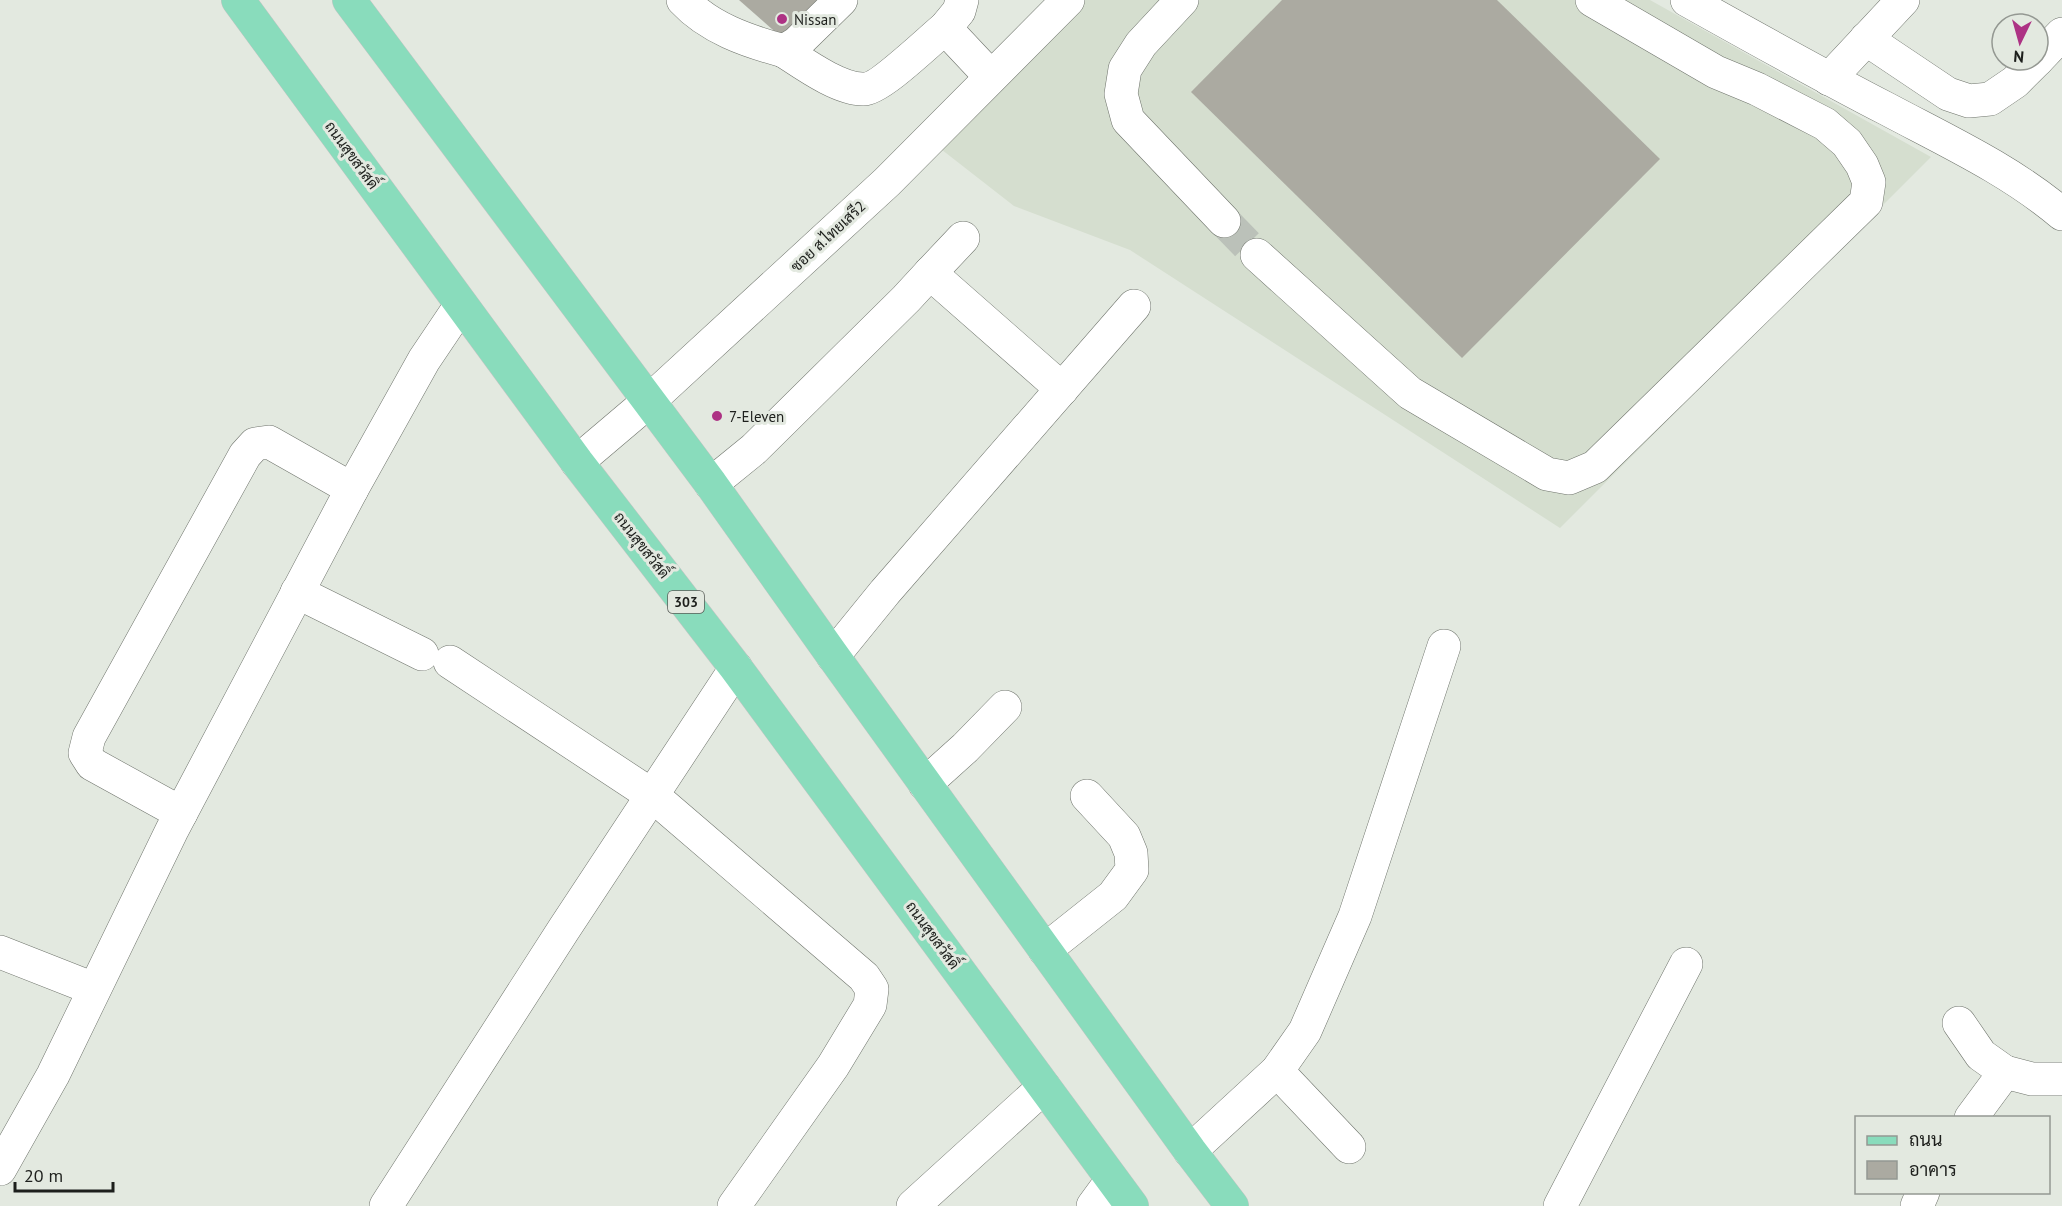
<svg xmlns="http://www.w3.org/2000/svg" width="2062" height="1206" font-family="'PT Sans',Sarabun,sans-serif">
	<rect width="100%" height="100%" fill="#e3e9e0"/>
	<!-- built -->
	<polygon fill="#d5decf" points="1081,0 1650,0 1931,157 1560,528 1130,250 1014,206 937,146"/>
	<!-- building -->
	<g fill="#abaaa1">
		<polygon points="739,0 823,0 782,38"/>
		<polygon points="1282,0 1497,0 1660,159 1462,358 1191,92"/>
	</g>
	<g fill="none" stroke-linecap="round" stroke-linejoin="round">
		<!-- minor-tunnel -->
		<polyline stroke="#bbc1b9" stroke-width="33" stroke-dasharray="33 16" stroke-linecap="butt" points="1224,221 1257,255"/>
		<defs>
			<g id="minor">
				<path d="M 683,0 C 709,28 747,41 784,51 L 797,43 L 841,0"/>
				<polyline points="962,0 959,11 945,28 991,77"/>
				<polyline points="1182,0 1141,44 1125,69 1121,94 1128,120 1224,221"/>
				<path d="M 1687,0 C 1753,37 1819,74 1887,109 C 1947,141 2010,170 2062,214"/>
				<polyline points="1866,39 1948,94 1969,101 1990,99 2015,82 2037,60"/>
				<path d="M 784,51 C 804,64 840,90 864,89 C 880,89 930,40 945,28"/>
				<polyline points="2038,59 2062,34"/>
				<polyline points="1829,79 1903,0"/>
				<polyline points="1257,255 1410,393 1547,474 1569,478 1595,467 1866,202 1869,182 1862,165 1847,143 1825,124 1757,89 1716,72 1592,0"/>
				<polyline points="930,273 963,238"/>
				<polyline points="577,462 649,401 887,182 1068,0"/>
				<polyline points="711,484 754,449 906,299 930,273 1062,389"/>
				<polyline points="297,592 422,654"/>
				<polyline points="833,656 885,592 1134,306"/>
				<polyline points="450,662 653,796 864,977 872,989 870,1005 833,1066 734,1206"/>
				<polyline points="925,784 965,748 1005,707"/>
				<polyline points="181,813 92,764 85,753 89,737 245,455 255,444 269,442 352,489"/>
				<polyline points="1045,950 1113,896 1132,870 1131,853 1124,836 1087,796"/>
				<polyline points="0,952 94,989"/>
				<polyline points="1959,1023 1981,1055 2005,1072 1971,1118"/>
				<polyline points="1277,1071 1349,1147"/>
				<polyline points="2005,1072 2032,1079 2062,1079"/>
				<polyline points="1190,1151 1277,1071 1305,1031 1355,916 1444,646"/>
				<polyline points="0,1169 53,1075 172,830 352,489 424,360 461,305"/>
				<polyline points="386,1206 564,929 736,668"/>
				<polyline points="913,1206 1044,1087"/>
				<polyline points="1093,1206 1112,1180"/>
				<polyline points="1560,1206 1686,964"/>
				<polyline points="1917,1206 1923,1192"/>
			</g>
			<g id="major">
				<polyline points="238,0 577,462 736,668 1132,1206"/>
				<polyline points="349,0 711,484 833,656 1190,1151 1232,1206"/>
			</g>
		</defs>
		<!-- minor casing -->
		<use href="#minor" stroke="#6f746c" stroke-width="34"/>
		<!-- major casing -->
		<use href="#major" stroke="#c4c5c4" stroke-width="34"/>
		<!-- minor -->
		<use href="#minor" stroke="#fff" stroke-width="33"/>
		<!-- major -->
		<use href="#major" stroke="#89dcbc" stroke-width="33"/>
	</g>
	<!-- markers -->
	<g fill="#ad3284" stroke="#e3e9e0" stroke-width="2">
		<circle cx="782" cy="19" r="6"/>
		<circle cx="717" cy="416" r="6"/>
	</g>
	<g text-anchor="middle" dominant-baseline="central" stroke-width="6" stroke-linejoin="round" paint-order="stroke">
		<!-- shield labels -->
		<rect fill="#e3e9e0" stroke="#585c57" stroke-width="1.5" x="668" y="591" width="36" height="22" rx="4.5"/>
		<g font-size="14" font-weight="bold" fill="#1d1f1c">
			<text x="686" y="602">303</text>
		</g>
		<!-- poi labels -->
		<g font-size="15" fill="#1d1f1c" stroke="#e3e9e0" text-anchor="start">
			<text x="794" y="19">Nissan</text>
			<text x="729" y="416">7-Eleven</text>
		</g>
		<!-- street labels -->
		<g font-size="15" fill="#1d1f1c" stroke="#e3e9e0">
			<text transform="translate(352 155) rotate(54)">ถนนสุขสวัสดิ์</text>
			<text transform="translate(828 236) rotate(-43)">ซอย ส.ไทยเสรี2</text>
			<text transform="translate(642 545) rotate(52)">ถนนสุขสวัสดิ์</text>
			<text transform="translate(933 935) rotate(54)">ถนนสุขสวัสดิ์</text>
		</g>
	</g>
	<!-- legend -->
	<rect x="1855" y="1116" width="195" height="78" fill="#e3e9e0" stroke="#949892" stroke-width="1.5"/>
	<rect x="1867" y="1136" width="30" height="9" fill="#89dcbc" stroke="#949892" stroke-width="1.5"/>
	<text x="1909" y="1146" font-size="18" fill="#1d1f1c">ถนน</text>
	<rect x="1867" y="1161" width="30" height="18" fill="#abaaa1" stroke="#949892" stroke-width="1.5"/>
	<text x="1909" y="1176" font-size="18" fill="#1d1f1c">อาคาร</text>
	<!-- north arrow -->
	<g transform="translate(2020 42) rotate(185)"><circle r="28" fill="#e3e9e0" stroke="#949892" stroke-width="1.5"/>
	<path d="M0-4.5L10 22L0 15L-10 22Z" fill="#ad3284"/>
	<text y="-9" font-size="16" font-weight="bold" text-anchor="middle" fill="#1d1f1c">N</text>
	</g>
	<!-- scale -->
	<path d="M15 1182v9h98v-9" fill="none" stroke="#1d1f1c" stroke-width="3"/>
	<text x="24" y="1182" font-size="18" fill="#1d1f1c" stroke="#e3e9e0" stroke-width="4.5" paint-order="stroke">20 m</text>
</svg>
